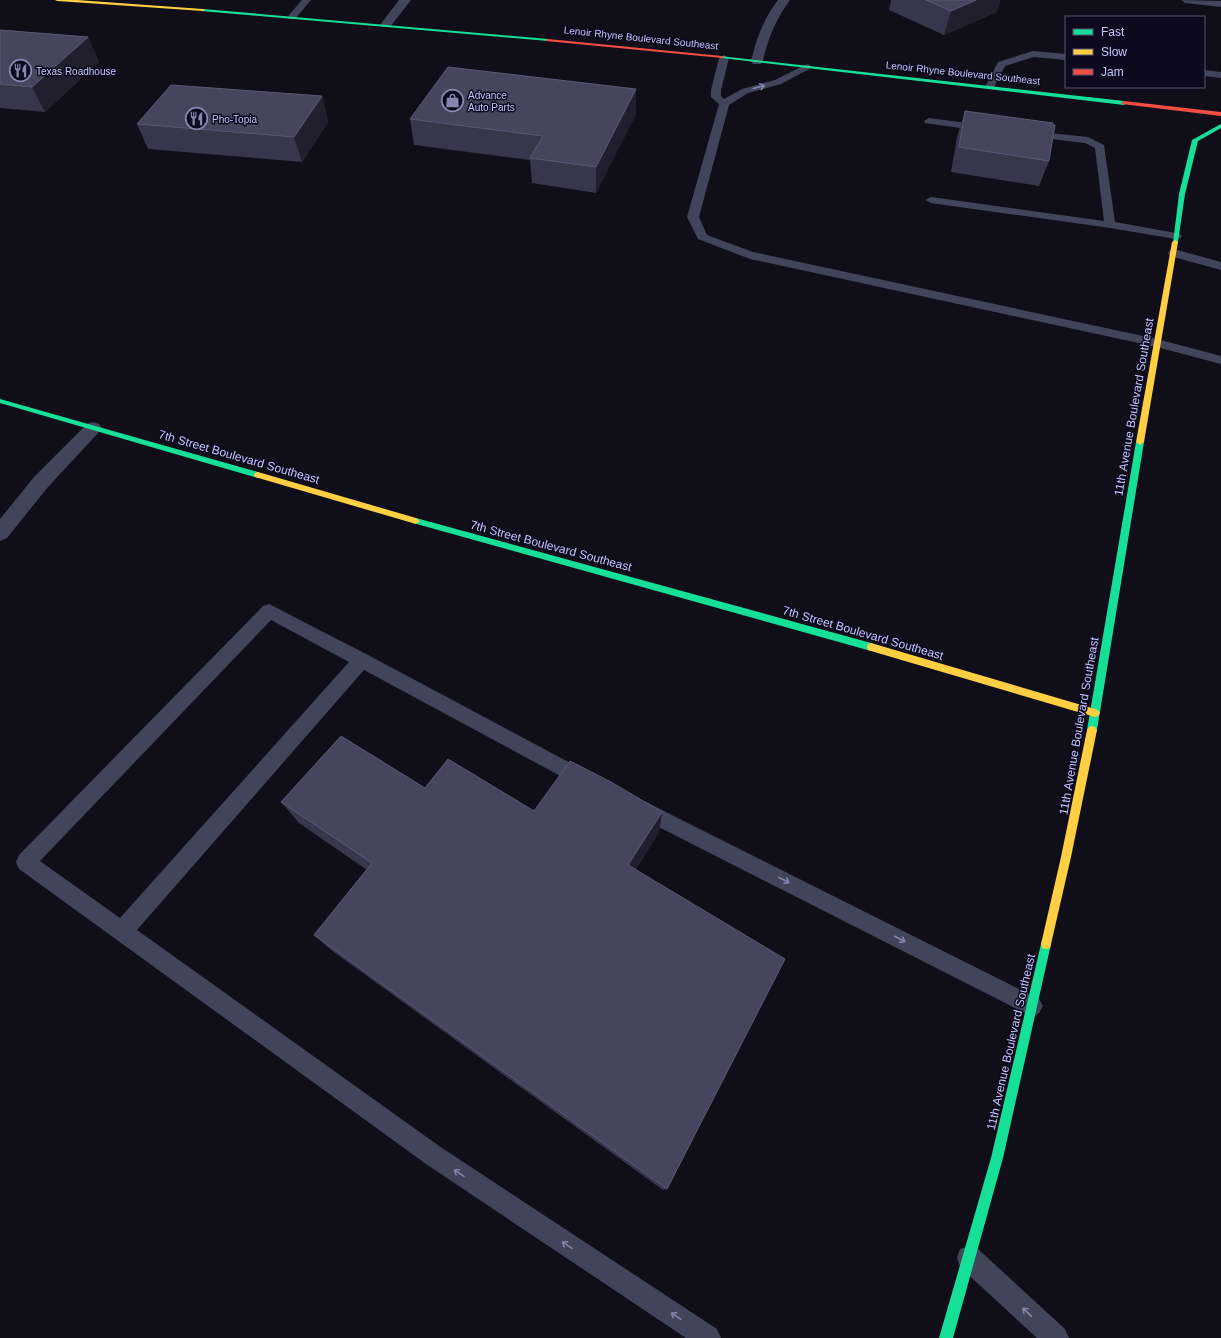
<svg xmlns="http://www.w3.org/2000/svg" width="1221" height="1338" font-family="Helvetica,sans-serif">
	<rect width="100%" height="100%" fill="#100e18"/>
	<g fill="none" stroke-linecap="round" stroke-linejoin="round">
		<!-- lane -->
		<g fill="#42445a" fill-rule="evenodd">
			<polygon points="302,0 311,0 295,19 289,19 288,17 289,15"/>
			<polygon points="1181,0 1221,1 1221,7 1185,3"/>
			<polygon points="1033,51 1066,54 1066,60 1034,57 1005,66 993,89 987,89 985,87 998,62"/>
			<polygon points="724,55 729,58 721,90 721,96 724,99 742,89 775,80 805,65 808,64 813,67 781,84 748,93 729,105 699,217 707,235 753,252 1157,339 1221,356 1221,364 1157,347 750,259 698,239 687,217 719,104 711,97 711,90 719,58"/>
			<polygon points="1204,70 1221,72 1221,78 1204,76"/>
			<polygon points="929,118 982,125 987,128 982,131 925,123 924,121"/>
			<polygon points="1030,131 1088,137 1104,145 1115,222 1176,233 1180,234 1182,236 1180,238 1176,239 1110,228 931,203 925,200 931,197 1104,221 1095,148 1085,143 1026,136 1025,134 1026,132"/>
			<polygon points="1174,249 1221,262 1221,270 1170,256 1168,253 1170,250"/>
			<path d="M 269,604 L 368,655 L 591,774 L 594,780 L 591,786 L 585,788 L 579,786 L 364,670 L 137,930 L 442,1148 L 717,1329 L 721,1338 L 686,1338 L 426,1164 L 19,869 L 16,862 L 19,855 L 263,606 ZM 271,620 L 349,662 L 120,918 L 40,861 Z"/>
			<polygon points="640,799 1039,999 1043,1006 1039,1013 1032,1017 1025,1013 633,814 631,808 633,802"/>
			<polygon points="969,1246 978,1249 1065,1329 1069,1338 1037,1338 960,1267 957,1258 960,1249"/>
		</g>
		<!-- street -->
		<g fill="#42445a" fill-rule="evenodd">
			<polygon points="399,0 411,0 390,27 382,27 380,25"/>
			<path d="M 778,0 L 790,0 C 776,19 768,38 763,61 L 761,64 L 753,64 L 751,61 C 756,39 764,18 778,0 Z"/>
			<polygon points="93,422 99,424 102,428 99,432 48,487 7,538 0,541 0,519 34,477 87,424"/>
		</g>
		<!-- fast -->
		<g fill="#16e098" fill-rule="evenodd">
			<polygon points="203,9 548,39 550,40 548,41 201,11 201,10"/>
			<polygon points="720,56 1124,101 1127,103 1124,105 722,58 720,57"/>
			<polygon points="1221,124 1221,128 1198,141 1185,194 1178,242 1173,243 1179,194 1192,140"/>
			<polygon points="0,399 258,472 262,475 258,478 0,403"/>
			<polygon points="1140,439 1144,442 1097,730 1095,733 1092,734 1089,733 1087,730 1136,442"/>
			<polygon points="416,518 871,643 874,644 875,647 874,650 871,651 413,523 412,521"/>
			<polygon points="1046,939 1050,940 1051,944 1003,1158 953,1338 939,1338 991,1158 1041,944 1042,940"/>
		</g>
		<!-- slow -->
		<g fill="#ffcf43" fill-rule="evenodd">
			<polygon points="55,0 77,0 203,9 205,10 203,11 57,1"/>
			<polygon points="1175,240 1178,242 1144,442 1140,445 1136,442 1172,242"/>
			<polygon points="258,472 416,518 420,521 416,524 255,477 254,475 255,473"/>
			<polygon points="871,643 1095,709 1098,710 1100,713 1098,716 1095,717 871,651 868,650 867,647 868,644"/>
			<polygon points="1092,726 1095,727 1097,730 1071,857 1051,944 1050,948 1046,949 1042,948 1041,944 1061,857 1087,730 1089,727"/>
		</g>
		<!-- jam -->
		<g fill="#f24e42" fill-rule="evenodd">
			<polygon points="548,39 722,56 724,57 722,58 546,41 546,40"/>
			<polygon points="1124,101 1221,112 1221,116 1122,104 1121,103"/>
		</g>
	</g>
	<!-- wall -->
	<g fill="#37364a">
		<polygon points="891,0 1000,0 997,12 944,35 889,10"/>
		<polygon points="0,30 88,37 99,62 45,112 0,108"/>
		<polygon points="322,96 328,122 302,162 148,149 137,124"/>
		<polygon points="965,111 1049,161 1039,186 951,172 957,137"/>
		<polygon points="636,114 596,193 532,183 530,160 414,145 410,119"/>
		<polygon points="425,788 534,811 662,812 659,832 636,869 667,1189 663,1190 331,950 314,935 367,870 299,823 281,802"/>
	</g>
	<!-- shaded-wall -->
	<g fill="#211f2e">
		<polygon points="976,0 1000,0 997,12 944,35 951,11"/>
		<polygon points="88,37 99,62 45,112 32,87"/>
		<polygon points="636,89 636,114 596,193 596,167"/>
		<polygon points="322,96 328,122 302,162 294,137"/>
		<polygon points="662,812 659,832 627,883 628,865"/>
	</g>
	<!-- building -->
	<g fill="#46455d" stroke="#5a5a76">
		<polygon points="926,0 976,0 951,11"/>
		<polygon points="0,30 88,37 32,87 0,84"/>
		<polygon points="448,67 636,89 596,167 530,158 543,136 410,119"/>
		<polygon points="171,85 322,96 294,137 137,124"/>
		<polygon points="965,111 1053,123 1053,125 1055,125 1049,161 959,147"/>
		<polygon points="341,736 425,788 448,759 534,811 570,761 611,782 662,812 628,865 785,959 667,1189 314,935 372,863 281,802"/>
	</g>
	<!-- one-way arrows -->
	<defs><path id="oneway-shaft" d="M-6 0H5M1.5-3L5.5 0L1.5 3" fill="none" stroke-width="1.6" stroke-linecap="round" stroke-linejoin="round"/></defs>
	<g stroke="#8485ac">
		<use href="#oneway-shaft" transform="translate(759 87) rotate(-15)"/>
		<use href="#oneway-shaft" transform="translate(784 880) rotate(27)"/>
		<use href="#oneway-shaft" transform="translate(900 939) rotate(27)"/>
		<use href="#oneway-shaft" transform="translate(459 1173) rotate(-146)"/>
		<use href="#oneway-shaft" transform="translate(567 1245) rotate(-146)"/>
		<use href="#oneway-shaft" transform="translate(1027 1312) rotate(-137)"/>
		<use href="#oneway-shaft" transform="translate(676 1316) rotate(-146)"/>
	</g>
	<!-- icons -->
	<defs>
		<symbol id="restaurant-ring" viewBox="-11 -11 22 22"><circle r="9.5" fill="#0c0a1c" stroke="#8786ae" stroke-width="1.5"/><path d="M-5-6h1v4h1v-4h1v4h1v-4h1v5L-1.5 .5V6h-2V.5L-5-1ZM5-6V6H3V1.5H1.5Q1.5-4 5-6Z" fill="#8786ae"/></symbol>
		<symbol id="shop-ring" viewBox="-11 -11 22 22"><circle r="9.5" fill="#0c0a1c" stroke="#8786ae" stroke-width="1.5"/><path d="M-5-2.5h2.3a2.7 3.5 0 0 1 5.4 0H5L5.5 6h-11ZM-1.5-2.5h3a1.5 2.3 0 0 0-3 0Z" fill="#8786ae"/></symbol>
	</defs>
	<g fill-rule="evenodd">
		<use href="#restaurant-ring" x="8" y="58" width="25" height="25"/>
		<use href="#shop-ring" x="440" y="88" width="25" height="25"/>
		<use href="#restaurant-ring" x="184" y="106" width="25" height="25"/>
	</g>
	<g text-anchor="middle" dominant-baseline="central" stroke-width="3" stroke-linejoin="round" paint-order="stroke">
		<!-- far-street labels -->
		<g font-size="10" fill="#c7c6ff" stroke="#0c0a1c">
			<text transform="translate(641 38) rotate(6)">Lenoir Rhyne Boulevard Southeast</text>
			<text transform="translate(963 73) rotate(6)">Lenoir Rhyne Boulevard Southeast</text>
		</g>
		<!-- far-poi labels -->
		<g font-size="10" fill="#c7c6ff" stroke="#0c0a1c" text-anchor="start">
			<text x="36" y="71">Texas Roadhouse</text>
			<text x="468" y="95">Advance<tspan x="468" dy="12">Auto Parts</tspan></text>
			<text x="212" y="119">Pho-Topia</text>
		</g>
		<!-- street labels -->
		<g font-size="12" fill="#c7c6ff" stroke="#0c0a1c">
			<text transform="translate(1134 407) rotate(-80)">11th Avenue Boulevard Southeast</text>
			<text transform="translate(239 457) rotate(16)">7th Street Boulevard Southeast</text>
			<text transform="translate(551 546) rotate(15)">7th Street Boulevard Southeast</text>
			<text transform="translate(863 633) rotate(16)">7th Street Boulevard Southeast</text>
			<text transform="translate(1079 726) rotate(-80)">11th Avenue Boulevard Southeast</text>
			<text transform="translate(1011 1042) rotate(-77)">11th Avenue Boulevard Southeast</text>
		</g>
	</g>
	<!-- legend -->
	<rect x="1065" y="16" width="140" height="72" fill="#0c0a1c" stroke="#575577"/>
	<rect x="1073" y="29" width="20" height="6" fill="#16e098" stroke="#575577"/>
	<text x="1101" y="36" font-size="12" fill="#c7c6ff">Fast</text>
	<rect x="1073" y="49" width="20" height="6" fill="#ffcf43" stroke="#575577"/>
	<text x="1101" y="56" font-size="12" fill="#c7c6ff">Slow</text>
	<rect x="1073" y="69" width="20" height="6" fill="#f24e42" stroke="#575577"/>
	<text x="1101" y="76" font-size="12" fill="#c7c6ff">Jam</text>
</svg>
